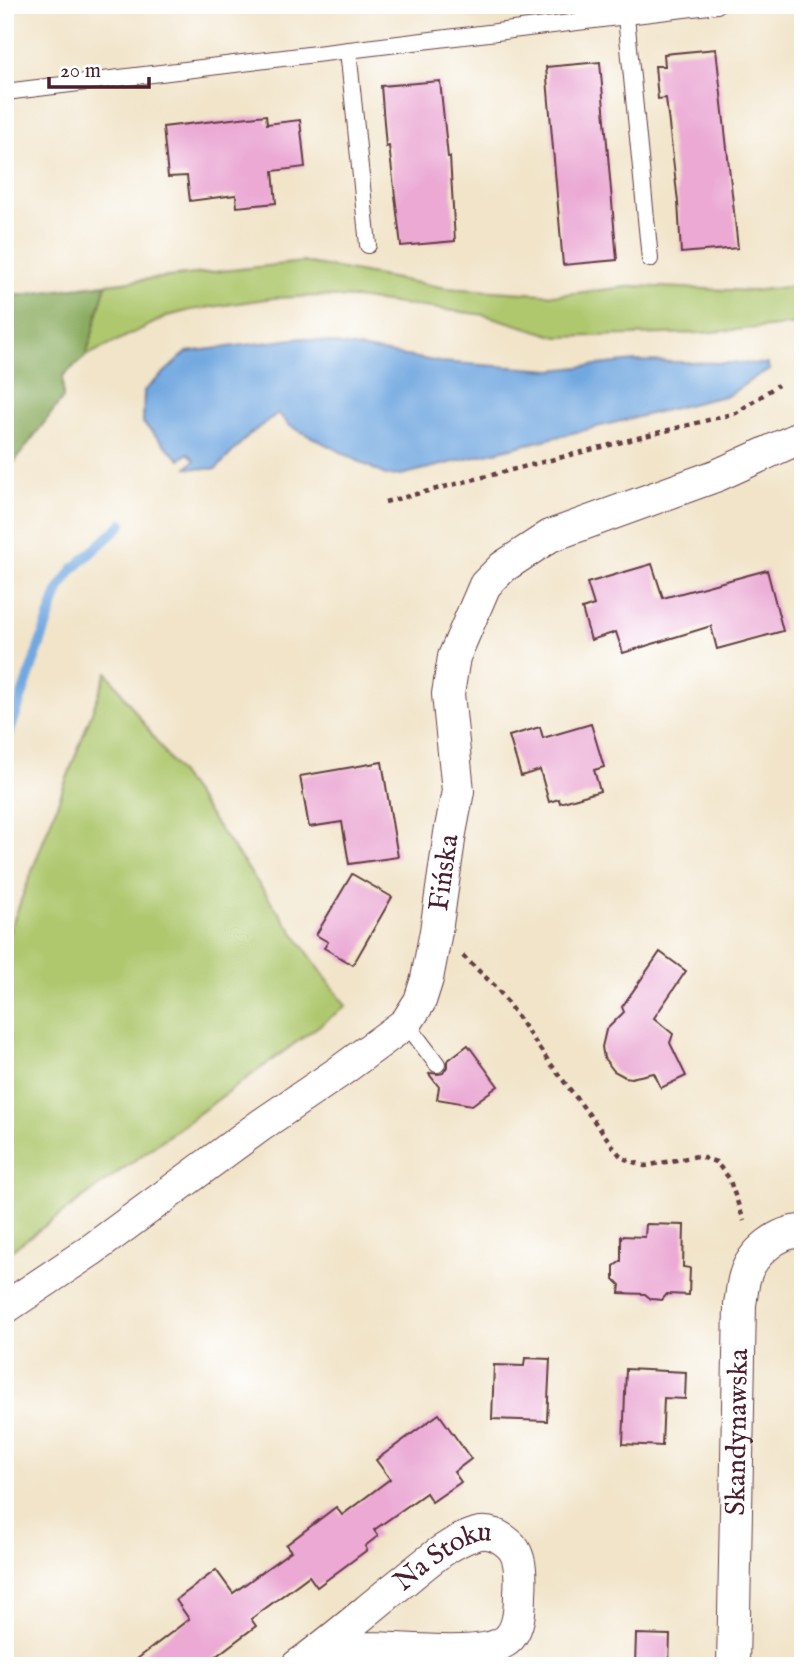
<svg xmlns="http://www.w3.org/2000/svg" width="808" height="1671" font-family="'IM FELL English',serif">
	<rect width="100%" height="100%" fill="#fff"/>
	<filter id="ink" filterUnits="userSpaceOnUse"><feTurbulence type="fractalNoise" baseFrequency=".0143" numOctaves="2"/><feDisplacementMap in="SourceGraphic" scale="14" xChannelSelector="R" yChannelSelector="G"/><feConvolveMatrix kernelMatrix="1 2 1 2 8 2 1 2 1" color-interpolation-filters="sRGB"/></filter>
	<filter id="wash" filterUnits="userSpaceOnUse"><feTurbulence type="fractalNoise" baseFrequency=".00686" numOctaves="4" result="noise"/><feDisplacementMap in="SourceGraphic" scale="28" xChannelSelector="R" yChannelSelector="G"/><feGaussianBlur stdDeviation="1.57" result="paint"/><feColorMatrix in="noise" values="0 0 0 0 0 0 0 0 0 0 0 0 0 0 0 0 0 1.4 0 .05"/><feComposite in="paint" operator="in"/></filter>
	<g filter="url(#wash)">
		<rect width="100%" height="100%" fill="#f1e4c9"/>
		<!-- green -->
		<g fill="#afc86e" stroke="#7c744c" stroke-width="2">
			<polygon points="303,262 446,288 558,295 635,286 752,291 803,285 803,305 799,324 701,333 558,337 485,315 355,298 320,296 273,298 191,310 168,316 86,356 106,284"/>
			<polygon points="107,672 346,1006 5,1255 5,943"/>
		</g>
		<!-- forest -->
		<polygon fill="#8bac61" stroke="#6a6646" stroke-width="2" points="106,284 86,356 63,376 63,398 12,465 5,477 5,294 19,295"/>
		<!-- water -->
		<polygon fill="#72a8e0" stroke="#5e6486" stroke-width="2" points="302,338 440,362 552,370 635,361 768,364 769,371 760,374 729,395 707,400 401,475 387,476 290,426 278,413 249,435 216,469 187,468 195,460 188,453 180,460 143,423 144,391 187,352"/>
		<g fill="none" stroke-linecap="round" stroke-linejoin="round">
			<!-- stream -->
			<polyline stroke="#72a8e0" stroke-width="10" points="5,745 59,589 73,569 122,524"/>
		</g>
		<g id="blocks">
			<!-- building -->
			<g fill="#eba9d4">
				<polygon points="716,49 738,248 681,253 678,202 666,98 658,99 655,66 665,66 664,54"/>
				<polygon points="600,62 617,260 563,265 546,67"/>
				<polygon points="440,81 448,157 450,157 455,241 401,246 389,146 386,147 381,86"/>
				<polygon points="266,115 267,124 300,120 305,167 273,171 276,203 237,207 236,195 190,201 187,176 168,177 163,127"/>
				<polygon points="652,564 663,598 767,570 783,631 717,649 711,626 623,653 616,632 591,640 582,609 594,605 587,583"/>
				<polygon points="591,724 604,767 594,770 600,791 560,803 559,799 549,802 540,770 521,776 509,736 540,727 543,738"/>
				<polygon points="382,762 398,857 349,864 342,822 309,827 300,776"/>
				<polygon points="352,874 392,897 353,965 324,948 328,942 316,935"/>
				<polygon points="660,952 686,971 654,1018 673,1034 670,1043 686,1076 661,1088 654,1073 631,1078 625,1077 614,1071 604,1058 602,1047 606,1030 624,1012 622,1007"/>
				<polygon points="468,1045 498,1086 472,1105 437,1099 439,1087 429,1074 431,1073 438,1074 443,1073 447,1067 447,1061"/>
				<polygon points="646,1224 684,1225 683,1267 690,1268 689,1295 667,1294 662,1300 651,1299 645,1294 619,1293 620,1285 614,1279 614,1266 621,1261 621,1236 645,1237"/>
				<polygon points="525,1358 550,1359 547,1421 492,1419 494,1365 524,1366"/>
				<polygon points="626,1369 686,1372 685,1399 664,1398 662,1446 623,1444"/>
				<polygon points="439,1414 471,1459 454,1472 461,1482 432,1502 426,1493 374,1530 378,1536 365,1546 367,1550 317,1587 309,1576 251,1619 256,1626 203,1666 128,1666 189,1619 176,1600 216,1570 233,1593 291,1551 286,1545 336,1507 342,1515 390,1479 376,1460"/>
				<polygon points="636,1634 670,1635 669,1666 635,1666"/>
			</g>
		</g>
	</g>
	<g filter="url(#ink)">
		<use href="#blocks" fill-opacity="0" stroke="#633d43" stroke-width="2"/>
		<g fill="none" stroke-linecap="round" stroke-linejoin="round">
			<defs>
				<g id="lane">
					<polyline points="626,17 650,259"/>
					<polyline points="348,50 368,245"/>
					<polyline points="5,92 717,5"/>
					<polyline points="406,1023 437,1064"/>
				</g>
				<g id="street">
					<path id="s1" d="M 5,1308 L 90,1251 L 264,1123 L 339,1072 L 406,1023 L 420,1001 L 427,979 L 436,931 L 450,833 L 458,791 L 448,694 L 454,657 L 485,585 L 503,567 L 550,536 L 718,475 L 795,440 L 803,434"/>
					<path id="s2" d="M 297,1666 C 334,1640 369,1608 405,1580 C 426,1563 449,1542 476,1534 C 488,1530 500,1536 509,1544 C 522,1555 521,1578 520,1594 C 520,1609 519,1633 504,1642 C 479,1659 396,1647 363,1648 C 342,1649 321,1657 301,1663"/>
					<path id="s3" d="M 733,1666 L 740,1304 C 742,1295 742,1285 745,1276 C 752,1253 778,1231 803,1231"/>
				</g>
			</defs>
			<!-- lane casing -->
			<use href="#lane" stroke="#633d43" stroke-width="18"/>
			<!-- street casing -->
			<use href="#street" stroke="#633d43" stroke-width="34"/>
			<!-- path -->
			<g stroke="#633d43" stroke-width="4.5" stroke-dasharray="5 5" stroke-linecap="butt">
				<polyline points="385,502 736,413 778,385"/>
				<polyline points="463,956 497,988 547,1059 622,1158 645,1166 697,1156 716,1162 729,1178 744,1221"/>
			</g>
			<!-- lane -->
			<use href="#lane" stroke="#fff" stroke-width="16"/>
			<!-- street -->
			<use href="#street" stroke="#fff" stroke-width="32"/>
		</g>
	</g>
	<g text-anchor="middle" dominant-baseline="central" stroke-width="6" stroke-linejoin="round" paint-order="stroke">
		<!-- street labels -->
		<g font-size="28" fill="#4a1f2b" stroke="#fff">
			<text stroke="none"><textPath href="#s1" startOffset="649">Fińska</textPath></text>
			<text stroke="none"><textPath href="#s3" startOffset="234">Skandynawska</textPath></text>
			<text stroke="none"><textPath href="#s2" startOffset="184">Na Stoku</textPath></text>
		</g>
	</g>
	<!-- margin -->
	<rect width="808" height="1671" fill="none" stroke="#fff" stroke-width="28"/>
	<!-- scale -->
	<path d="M49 77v10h100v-10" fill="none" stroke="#4a1f2b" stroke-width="3.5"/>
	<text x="60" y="77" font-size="21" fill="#4a1f2b" stroke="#ffffff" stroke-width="5" paint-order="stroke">20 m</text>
</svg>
